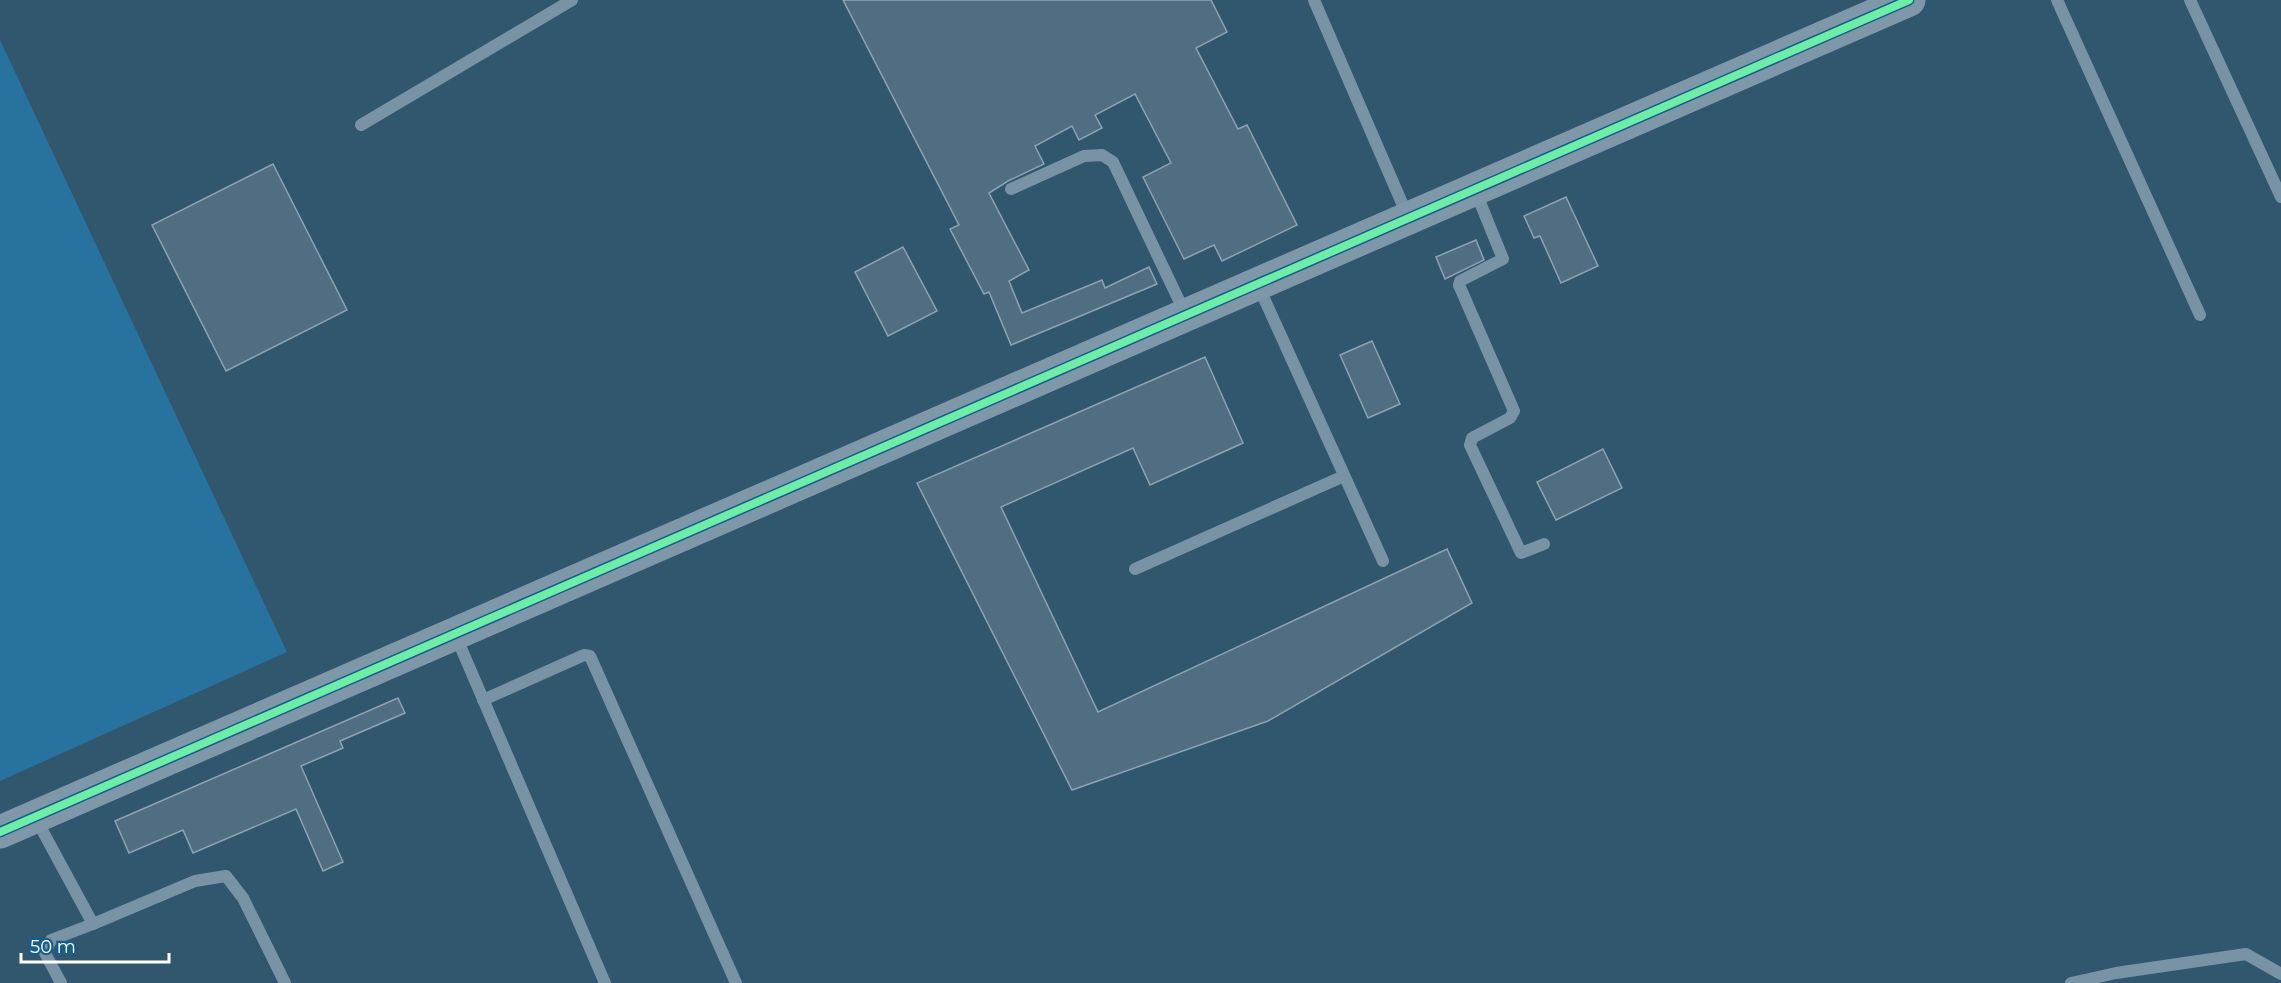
<svg xmlns="http://www.w3.org/2000/svg" width="2281" height="983" font-family="Montserrat,sans-serif">
	<rect width="100%" height="100%" fill="#31576f"/>
	<!-- green -->
	<polygon fill="#28729f" points="0,40 287,652 0,781"/>
	<!-- building -->
	<g fill="#4f6e81" stroke="#8ca3b2" stroke-width="1.5">
		<polygon points="843,0 1211,0 1227,32 1196,48 1238,129 1247,125 1297,225 1222,261 1214,245 1184,259 1143,177 1171,163 1135,94 1095,115 1102,128 1079,140 1072,126 1035,146 1044,164 1008,181 989,193 1029,270 1009,281 1022,313 1102,280 1105,288 1149,267 1157,284 1011,345 989,292 984,294 950,229 959,225"/>
		<polygon points="273,164 347,310 226,371 152,225"/>
		<polygon points="1566,197 1598,266 1561,283 1540,236 1534,238 1524,216"/>
		<polygon points="1476,240 1484,260 1445,279 1436,257"/>
		<polygon points="903,247 937,311 888,336 855,272"/>
		<polygon points="1372,341 1400,404 1368,418 1340,355"/>
		<polygon points="1205,357 1243,443 1150,485 1133,448 1001,507 1098,712 1447,549 1472,603 1268,721 1072,790 917,483"/>
		<polygon points="1603,449 1622,488 1556,520 1537,482"/>
		<polygon points="398,698 405,713 340,741 343,748 301,766 343,862 323,871 296,809 193,853 183,830 129,853 115,821"/>
	</g>
	<g fill="none" stroke-linecap="round" stroke-linejoin="round">
		<!-- lane -->
		<g stroke="#7893a5" stroke-width="12">
			<polyline points="1314,0 1408,217"/>
			<polyline points="2057,0 2200,315"/>
			<polyline points="2190,0 2281,197"/>
			<polyline points="361,125 572,0"/>
			<polyline points="1011,189 1084,156 1102,155 1113,162 1185,313"/>
			<polyline points="1475,190 1503,259 1460,281 1459,285 1514,411 1510,418 1472,438 1470,445 1521,553 1544,544"/>
			<polyline points="1258,285 1383,561"/>
			<polyline points="1135,569 1344,476"/>
			<polyline points="455,634 605,983"/>
			<polyline points="483,700 584,655 590,656 736,983"/>
			<polyline points="35,817 93,924 51,940 45,953 61,983"/>
			<polyline points="93,924 195,881 226,876 243,898 285,983"/>
			<polyline points="2071,983 2116,973 2246,954 2281,974"/>
		</g>
		<!-- secondary -->
		<polyline stroke="#7f98a9" stroke-width="33" points="0,832 1909,0"/>
		<defs>
			<polyline id="cycleway" points="0,832 1909,0"/>
		</defs>
		<!-- cycleway casing -->
		<use href="#cycleway" stroke="#175d89" stroke-width="11"/>
		<!-- cycleway -->
		<use href="#cycleway" stroke="#6deda7" stroke-width="8"/>
	</g>
	<!-- scale -->
	<path d="M21 953v9h148v-9" fill="none" stroke="#ffffff" stroke-width="3"/>
	<text x="30" y="953" font-size="18" fill="#ffffff" stroke="#175d89" stroke-width="4.5" paint-order="stroke">50 m</text>
</svg>
